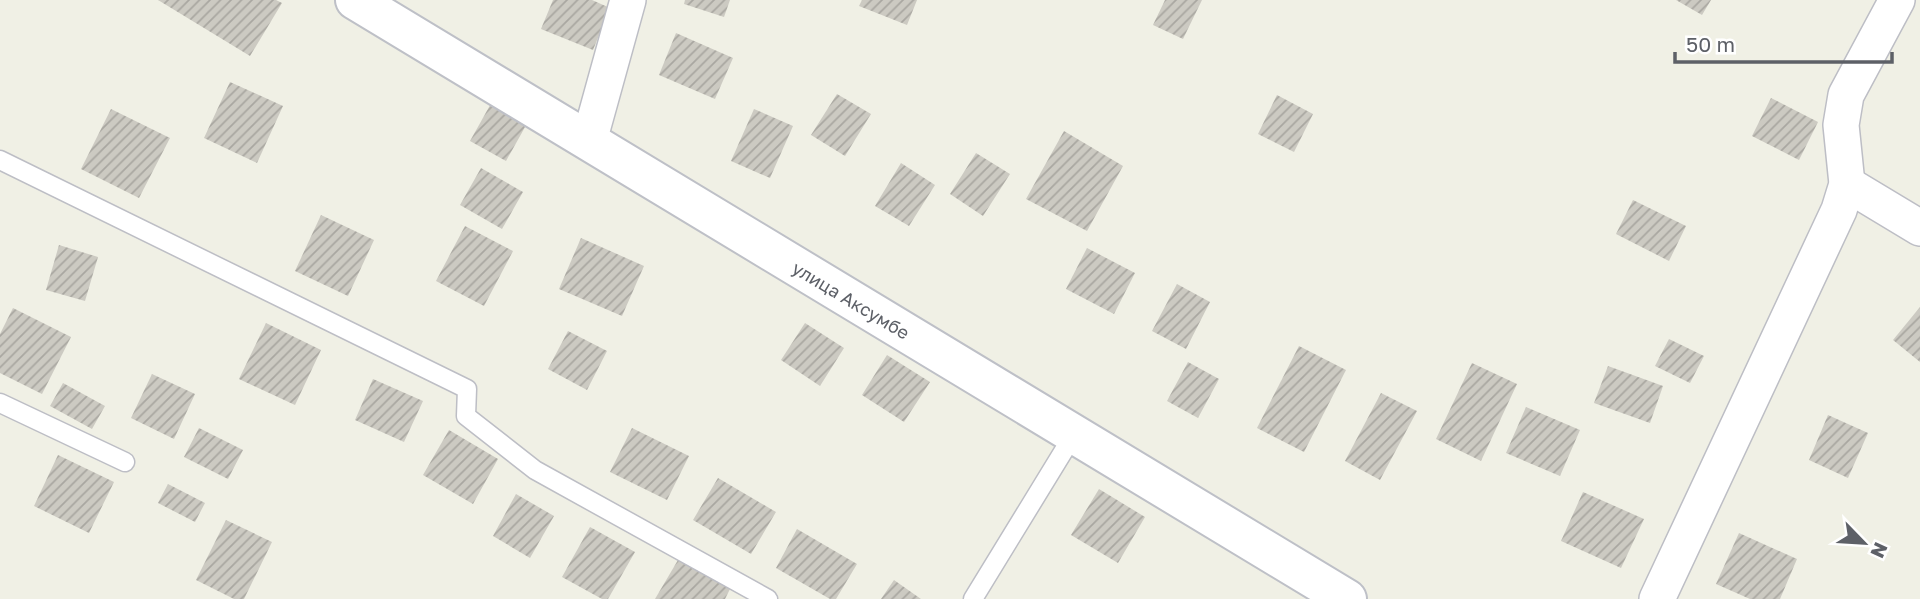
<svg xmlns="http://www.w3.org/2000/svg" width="1920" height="599" font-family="'Golos Text',sans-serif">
	<defs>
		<pattern id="building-hatch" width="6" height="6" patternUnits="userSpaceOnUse" patternTransform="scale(1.75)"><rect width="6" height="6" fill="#cccac2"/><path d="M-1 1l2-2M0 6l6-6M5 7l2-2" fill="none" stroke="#a9a7a1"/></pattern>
	</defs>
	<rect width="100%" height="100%" fill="#f0f0e5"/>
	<!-- building -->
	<g fill="url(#building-hatch)">
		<polygon points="158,0 276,0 282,3 250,56"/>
		<polygon points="553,0 592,0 610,8 593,50 541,29"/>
		<polygon points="685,0 730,0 724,17 684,4"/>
		<polygon points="862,0 917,0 907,25 859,6"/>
		<polygon points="1165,0 1202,0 1183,39 1153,25"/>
		<polygon points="1676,0 1711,0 1702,15"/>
		<polygon points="676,33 733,58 715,99 659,75"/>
		<polygon points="230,82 283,106 257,163 204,138"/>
		<polygon points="837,94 871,114 845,156 811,135"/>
		<polygon points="1277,95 1313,114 1294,152 1258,134"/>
		<polygon points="1771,98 1818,122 1799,160 1752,136"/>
		<polygon points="493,100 529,120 506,161 470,141"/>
		<polygon points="111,109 170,138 139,198 81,169"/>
		<polygon points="754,109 793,126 770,178 731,161"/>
		<polygon points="1064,131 1123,166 1087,231 1026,199"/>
		<polygon points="976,153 1010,174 983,216 950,194"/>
		<polygon points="901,163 935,185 909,226 875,206"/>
		<polygon points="481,168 523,192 502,229 460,205"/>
		<polygon points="1633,200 1686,226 1669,261 1616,234"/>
		<polygon points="321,215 374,240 348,296 295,271"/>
		<polygon points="465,226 513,251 484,306 436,281"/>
		<polygon points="581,238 644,266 622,316 559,289"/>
		<polygon points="59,245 98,257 85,301 46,290"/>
		<polygon points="1087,248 1135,273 1114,314 1066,289"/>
		<polygon points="1177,284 1210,302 1186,349 1152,331"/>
		<polygon points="1920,307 1920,362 1893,340"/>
		<polygon points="13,308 71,337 42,394 0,373 0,334"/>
		<polygon points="266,323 321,350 295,405 239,379"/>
		<polygon points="805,323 844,348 820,386 781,360"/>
		<polygon points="568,331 607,351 587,390 548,369"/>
		<polygon points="1669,339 1704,356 1690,383 1655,366"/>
		<polygon points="1299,346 1346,370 1304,452 1257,428"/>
		<polygon points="887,355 930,382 904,422 862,395"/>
		<polygon points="1188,362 1219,379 1198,418 1167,401"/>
		<polygon points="1472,363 1517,384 1481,461 1436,439"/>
		<polygon points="1608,366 1663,386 1650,423 1594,403"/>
		<polygon points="152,374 195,394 174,439 131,418"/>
		<polygon points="373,379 423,401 404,442 355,420"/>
		<polygon points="63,383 105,406 92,429 50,406"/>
		<polygon points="1381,393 1417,411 1380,480 1345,461"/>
		<polygon points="1526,407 1580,430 1560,476 1506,453"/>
		<polygon points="1828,415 1868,433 1848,478 1809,460"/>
		<polygon points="199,428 243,450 228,479 184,457"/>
		<polygon points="632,428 689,456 667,500 610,472"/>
		<polygon points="449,430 498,459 473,504 423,475"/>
		<polygon points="58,455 114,482 89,533 34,506"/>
		<polygon points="718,478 776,512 751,554 693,520"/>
		<polygon points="168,484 205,503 195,522 158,503"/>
		<polygon points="1099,489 1145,517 1118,563 1071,535"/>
		<polygon points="1583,492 1644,519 1621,568 1561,541"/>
		<polygon points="516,494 554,516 530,558 493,536"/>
		<polygon points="226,520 272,542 244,599 234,599 196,580"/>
		<polygon points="590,527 635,552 608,599 602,599 562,577"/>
		<polygon points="797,529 857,564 836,599 830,599 776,568"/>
		<polygon points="1739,533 1797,559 1780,599 1750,599 1716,584"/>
		<polygon points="678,560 730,589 725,599 655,599"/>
		<polygon points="894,580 921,599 881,599"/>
	</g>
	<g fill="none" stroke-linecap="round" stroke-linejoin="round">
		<defs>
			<g id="service">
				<polyline points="0,160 467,389 466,416 535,470 768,599"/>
				<polyline points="0,403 125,462"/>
				<polyline points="973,599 1074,434"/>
			</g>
			<g id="minor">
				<polyline points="589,141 628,0"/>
				<polyline points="1847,184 1920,228"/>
				<polyline points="1657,599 1839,210 1847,184 1841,125 1846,95 1897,0"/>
			</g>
			<polyline id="secondary" points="355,0 1347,599"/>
		</defs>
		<!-- service casing -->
		<use href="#service" stroke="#bdbec5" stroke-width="21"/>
		<!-- minor casing -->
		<use href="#minor" stroke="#bdbec5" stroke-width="38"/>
		<!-- secondary casing -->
		<use href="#secondary" stroke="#bec0c7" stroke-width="42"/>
		<!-- service -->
		<use href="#service" stroke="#fff" stroke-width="18"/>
		<!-- minor -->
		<use href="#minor" stroke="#fff" stroke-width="35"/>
		<!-- secondary -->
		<use href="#secondary" stroke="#fff" stroke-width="38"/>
	</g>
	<g text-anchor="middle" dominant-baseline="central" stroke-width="5" stroke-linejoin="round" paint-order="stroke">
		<!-- street labels -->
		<g font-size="18" fill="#5d6067" stroke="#fff">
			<text transform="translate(851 300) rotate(31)">улица Аксумбе</text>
		</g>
	</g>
	<!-- north arrow -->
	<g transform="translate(1864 543) rotate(115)" stroke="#ffffff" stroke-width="5" paint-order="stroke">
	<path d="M0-5L12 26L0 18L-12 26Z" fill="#5d6067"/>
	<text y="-10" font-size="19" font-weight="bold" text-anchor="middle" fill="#5d6067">N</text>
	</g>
	<!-- scale -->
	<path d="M1675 52v10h217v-10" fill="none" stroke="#5d6067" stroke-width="3.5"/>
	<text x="1686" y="52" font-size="21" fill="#5d6067" stroke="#ffffff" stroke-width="5" paint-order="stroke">50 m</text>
</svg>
